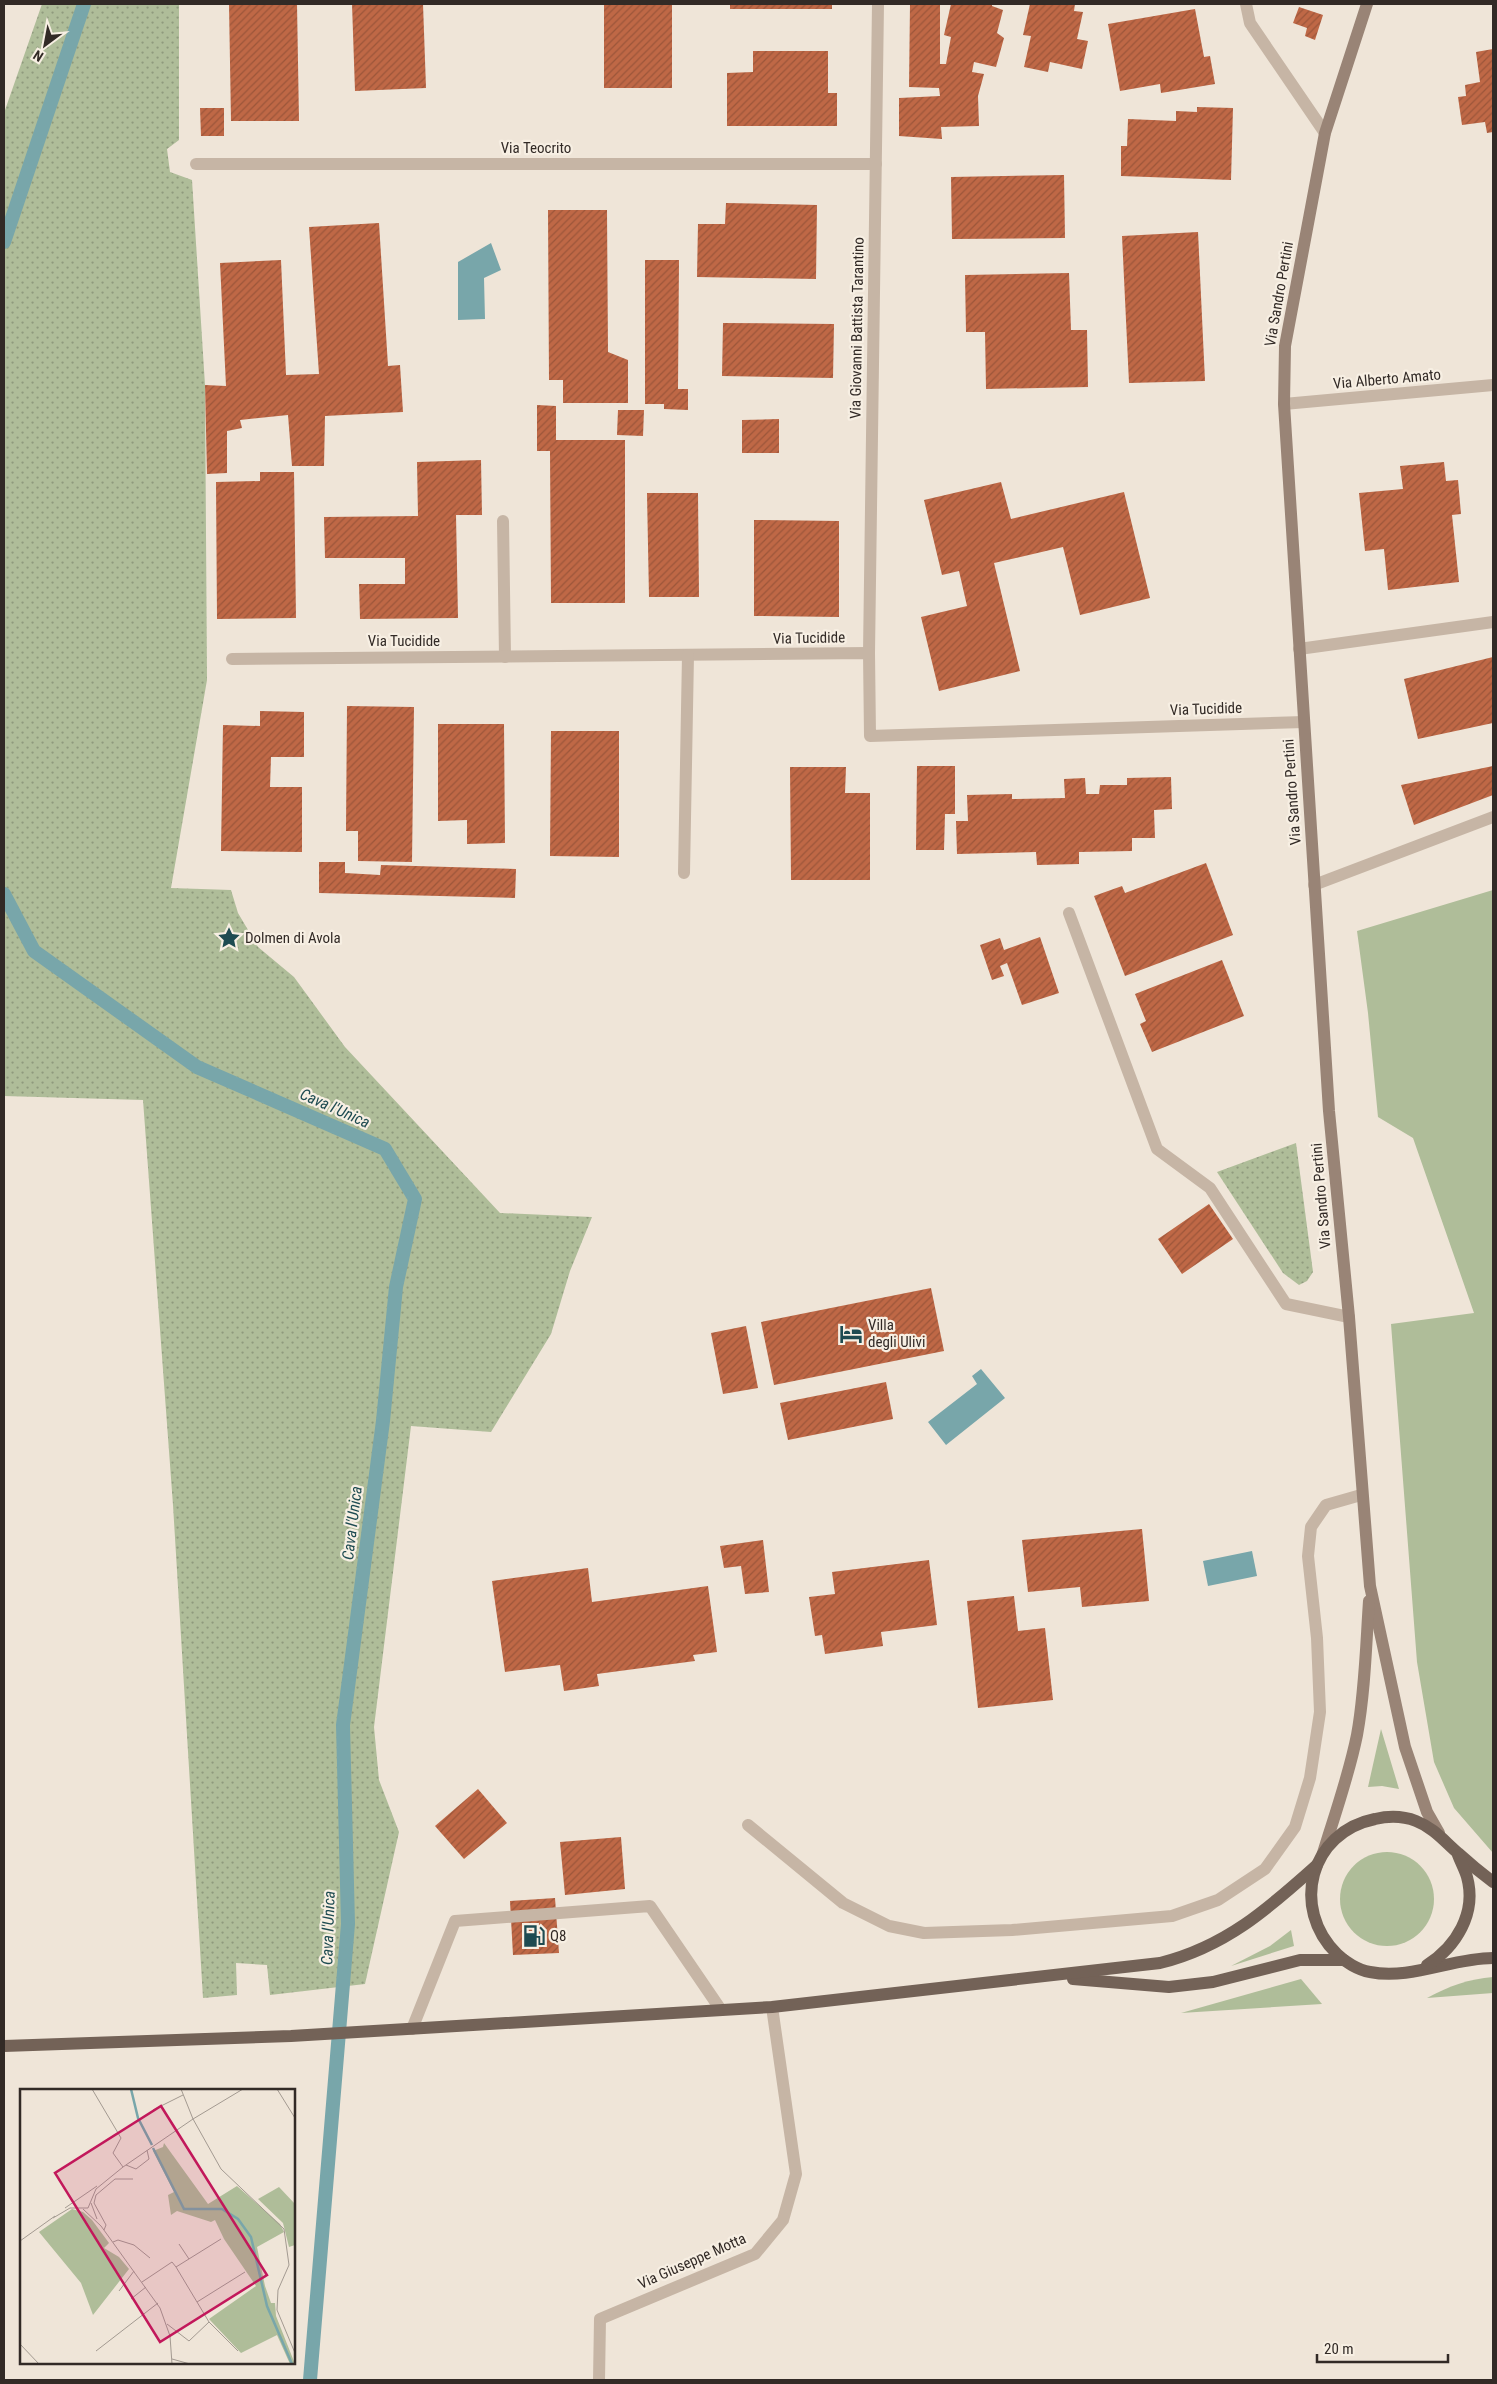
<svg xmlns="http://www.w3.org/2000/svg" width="1497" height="2384" font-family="'Roboto Condensed',sans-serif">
	<defs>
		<pattern id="grass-dots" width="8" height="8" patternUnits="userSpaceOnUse" patternTransform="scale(1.25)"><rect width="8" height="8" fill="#afbd99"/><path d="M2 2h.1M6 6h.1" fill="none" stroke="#8f9a7d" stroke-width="1.8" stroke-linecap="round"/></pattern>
		<pattern id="building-hatch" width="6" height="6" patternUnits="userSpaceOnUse" patternTransform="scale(1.25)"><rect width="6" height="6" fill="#bf6846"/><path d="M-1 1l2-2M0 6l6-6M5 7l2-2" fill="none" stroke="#9c563a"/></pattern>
	</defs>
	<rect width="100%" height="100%" fill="#efe5d8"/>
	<!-- grass -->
	<g fill="url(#grass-dots)">
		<polygon points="42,4 179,4 179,140 167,149 170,172 192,180 205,385 207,680 171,888 231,890 238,913 258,947 294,977 345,1047 500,1213 592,1217 570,1271 551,1334 491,1432 411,1426 374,1727 379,1780 399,1832 365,1984 270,1995 267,1965 236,1963 237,1995 203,1998 173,1505 143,1100 4,1096 4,113"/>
		<polygon points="1296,1143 1313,1272 1307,1281 1299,1285 1283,1273 1217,1172"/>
	</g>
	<!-- garden -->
	<g fill="#afbd99">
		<polygon points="1493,890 1493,1853 1454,1808 1434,1762 1417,1662 1391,1324 1474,1313 1413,1138 1378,1117 1368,1013 1357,931"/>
		<polygon points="1381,1729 1399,1789 1382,1786 1368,1787"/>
		<circle cx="1387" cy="1899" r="47"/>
		<polygon points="1291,1930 1294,1946 1231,1966 1270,1946"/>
		<path d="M 1493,1977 L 1493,1993 L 1427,1998 C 1449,1986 1469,1979 1493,1977 Z"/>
		<polygon points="1301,1979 1322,2004 1181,2013"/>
	</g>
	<!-- water -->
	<g fill="#78a6aa">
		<polygon points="491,243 501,270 484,278 485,319 458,320 458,262"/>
		<polygon points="981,1369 1005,1398 946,1445 928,1422 977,1384 972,1376"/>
		<polygon points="1252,1551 1257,1576 1208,1586 1203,1561"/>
	</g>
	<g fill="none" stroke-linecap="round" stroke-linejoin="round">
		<!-- stream -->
		<g stroke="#78a6aa" stroke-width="14">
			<polyline points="4,242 84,4"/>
			<polyline points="4,894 34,951 197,1067 385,1149 415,1199 396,1287 383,1421 343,1725 348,1924 310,2380"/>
		</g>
	</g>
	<!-- building -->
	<g fill="url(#building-hatch)">
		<polygon points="229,4 297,4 299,121 231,121"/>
		<polygon points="352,4 423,4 426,88 355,91"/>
		<rect x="604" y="4" width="68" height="84"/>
		<rect x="730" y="4" width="102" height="5"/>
		<polygon points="910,4 940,4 940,64 946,64 951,37 944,35 951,4 992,4 992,6 1003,10 997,33 1004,38 996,67 974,62 972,72 984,74 978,96 979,126 941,127 942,139 899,136 899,98 940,96 939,88 909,87"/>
		<polygon points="1030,4 1075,4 1074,11 1083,12 1077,39 1088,41 1082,69 1050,62 1048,72 1024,67 1031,36 1023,35"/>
		<polygon points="1299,7 1323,15 1315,40 1305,36 1307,28 1293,23"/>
		<polygon points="1195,9 1204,57 1210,56 1215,84 1161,93 1160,84 1120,91 1108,24"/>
		<polygon points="1493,49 1493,132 1487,133 1485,122 1462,125 1458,97 1466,96 1465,85 1480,82 1476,52"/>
		<polygon points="753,51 828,51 828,93 837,93 837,126 727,126 727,73 753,72"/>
		<polygon points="1197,107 1233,108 1231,180 1121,176 1121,146 1127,146 1128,119 1176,121 1176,111 1197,112"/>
		<polygon points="200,108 224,108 224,136 201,136"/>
		<polygon points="1064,175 1065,238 952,239 951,177"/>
		<polygon points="726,203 817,205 816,279 697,277 698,224 725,224"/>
		<polygon points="548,210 607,210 608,352 628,360 628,403 563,403 563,380 549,380"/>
		<polygon points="379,223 388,366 400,365 403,412 325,416 324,466 292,466 288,415 240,420 242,428 227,431 227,473 207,474 205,385 226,386 220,263 281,260 286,375 319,374 309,227"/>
		<polygon points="1198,232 1205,381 1129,383 1122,236"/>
		<polygon points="645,260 679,260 678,389 688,389 688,410 664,409 664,404 645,404"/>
		<polygon points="1069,273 1071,330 1087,330 1088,387 986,389 985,332 966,332 965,275"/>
		<polygon points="723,323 834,324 833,378 722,376"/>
		<polygon points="537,405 556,406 556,440 625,440 625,603 551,603 550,451 537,451"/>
		<polygon points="618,410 644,410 643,436 617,435"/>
		<polygon points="779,419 779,453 742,453 742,420"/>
		<polygon points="481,460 482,515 456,515 458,618 360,619 359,584 405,584 405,558 325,558 324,517 418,516 417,462"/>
		<polygon points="1444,462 1446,481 1458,480 1461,514 1452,515 1459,582 1388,590 1384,549 1365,551 1359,493 1403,489 1400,466"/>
		<polygon points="260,472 294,472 296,618 217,619 216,482 260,481"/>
		<polygon points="1001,482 1011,519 1124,492 1150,598 1080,615 1063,547 994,563 1020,671 939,691 921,617 967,606 959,571 942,575 924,500"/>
		<polygon points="647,493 698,493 699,597 649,597"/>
		<polygon points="754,520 839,521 839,617 754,616"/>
		<polygon points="1493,657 1493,723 1418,739 1404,679"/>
		<polygon points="347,706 414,707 412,862 358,861 358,831 346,831"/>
		<polygon points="260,711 304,712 304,757 271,757 270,787 302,787 302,852 221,851 223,725 260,726"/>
		<polygon points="438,724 504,724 505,843 467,844 467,820 438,821"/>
		<polygon points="551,731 619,731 619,857 550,856"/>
		<polygon points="917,766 955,766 955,814 945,814 944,850 916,850"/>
		<polygon points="1493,766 1493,795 1414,825 1401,785"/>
		<polygon points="790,767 846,767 845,793 870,793 870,880 791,880"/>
		<polygon points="1171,777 1172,809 1154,810 1155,838 1132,838 1132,851 1079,852 1079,864 1037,865 1036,852 957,854 956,821 968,821 967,795 1012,794 1012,799 1065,798 1064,779 1085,778 1086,794 1099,794 1100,785 1127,785 1127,778"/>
		<polygon points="319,862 345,862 345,873 380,875 381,865 516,869 515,898 319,893"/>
		<polygon points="1206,863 1233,935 1125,976 1094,896 1122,886 1125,893"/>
		<polygon points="1040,937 1059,993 1022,1005 1007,963 1000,966 1004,976 992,980 980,945 1000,938 1004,950"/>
		<polygon points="1222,960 1244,1016 1152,1052 1140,1024 1146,1021 1135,994"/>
		<polygon points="1209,1204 1233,1239 1182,1274 1158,1239"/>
		<polygon points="931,1288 944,1351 774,1385 761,1322"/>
		<polygon points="746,1326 758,1388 723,1394 711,1333"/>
		<polygon points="886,1382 893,1419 788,1440 780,1403"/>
		<polygon points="1142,1529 1149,1601 1082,1607 1080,1587 1028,1592 1022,1540"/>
		<polygon points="763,1540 769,1592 745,1594 741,1566 724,1568 720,1546"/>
		<polygon points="929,1560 937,1625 881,1632 883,1646 825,1654 822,1635 815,1636 809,1597 835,1594 832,1572"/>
		<polygon points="588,1568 592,1602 708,1586 717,1652 693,1655 695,1661 597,1674 599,1686 564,1691 560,1665 505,1672 492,1581"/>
		<polygon points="1014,1596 1018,1631 1045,1628 1053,1700 978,1708 967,1601"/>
		<polygon points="478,1789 507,1823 464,1859 435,1826"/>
		<polygon points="621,1837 625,1889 565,1895 560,1842"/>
		<polygon points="555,1898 559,1953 513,1955 510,1901"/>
	</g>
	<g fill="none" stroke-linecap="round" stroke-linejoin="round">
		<!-- lane -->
		<g stroke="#c6b5a5" stroke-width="12">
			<polyline points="1299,649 1493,622"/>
			<polyline points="1314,885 1493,817"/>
			<polyline points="1069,913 1157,1149 1210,1188 1286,1304 1349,1317"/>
			<polyline points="412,2029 455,1921 650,1906 721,2010"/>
		</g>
		<!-- street -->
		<g stroke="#c6b5a5" stroke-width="12">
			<polyline points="1246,4 1250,23 1325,133"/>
			<polyline points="196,164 876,164"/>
			<polyline points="1284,404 1493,385"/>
			<polyline points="503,521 505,657"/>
			<polyline points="869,653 878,4"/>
			<polyline points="232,659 869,653 870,736 1304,722"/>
			<polyline points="684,873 688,655"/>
			<polyline points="748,1825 843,1903 889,1926 924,1933 1012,1930 1172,1916 1218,1900 1265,1869 1295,1827 1310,1778 1320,1712 1317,1638 1308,1556 1311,1527 1326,1505 1361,1495"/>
			<polyline points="599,2380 600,2319 755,2254 783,2220 796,2174 772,2007"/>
		</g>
		<!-- secondary -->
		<g stroke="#998476" stroke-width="12">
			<polyline points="1367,4 1325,133 1285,346 1284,404 1329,1111 1349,1317 1370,1586 1405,1747 1427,1812 1439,1833"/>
			<path d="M 1323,1853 C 1335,1814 1349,1775 1357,1735 C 1365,1691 1366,1645 1369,1601"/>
		</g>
		<!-- primary -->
		<g stroke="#736257" stroke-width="12">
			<path d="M 1493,1882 C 1481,1873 1469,1863 1458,1853 C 1444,1841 1434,1828 1416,1821 C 1403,1816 1388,1816 1375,1819 C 1310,1832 1290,1908 1337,1954 C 1345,1962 1358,1970 1370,1972 C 1411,1980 1452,1958 1493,1958"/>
			<path d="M 1427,1965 C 1456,1947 1477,1913 1467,1877 C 1465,1870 1461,1863 1458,1855"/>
			<polyline points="1073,1979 1169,1987 1213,1982 1300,1960 1344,1960"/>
			<path d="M 4,2046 L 291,2036 L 772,2007 L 1160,1963 C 1225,1947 1268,1909 1317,1865"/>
		</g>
	</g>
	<!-- icons -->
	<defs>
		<symbol id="sight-bare" viewBox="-9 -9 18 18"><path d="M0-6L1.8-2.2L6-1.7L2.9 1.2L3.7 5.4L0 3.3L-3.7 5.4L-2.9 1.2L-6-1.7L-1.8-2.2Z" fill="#1e4b51" stroke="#f7efe3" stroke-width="2.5" paint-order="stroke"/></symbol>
		<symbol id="hotel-bare" viewBox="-9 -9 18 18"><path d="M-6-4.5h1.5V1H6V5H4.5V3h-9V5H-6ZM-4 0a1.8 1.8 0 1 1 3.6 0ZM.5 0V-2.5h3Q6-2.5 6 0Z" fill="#1e4b51" stroke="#f7efe3" stroke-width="2.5" paint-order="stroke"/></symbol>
		<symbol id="fuel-bare" viewBox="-9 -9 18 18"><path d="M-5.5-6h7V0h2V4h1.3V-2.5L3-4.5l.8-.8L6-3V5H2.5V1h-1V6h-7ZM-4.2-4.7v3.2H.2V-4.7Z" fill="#1e4b51" stroke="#f7efe3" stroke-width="2.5" paint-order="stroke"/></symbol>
	</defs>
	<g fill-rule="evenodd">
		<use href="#sight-bare" x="213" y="922" width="32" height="32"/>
		<use href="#hotel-bare" x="835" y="1318" width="32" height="32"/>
		<use href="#fuel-bare" x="518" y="1920" width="32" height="32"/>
	</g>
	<g text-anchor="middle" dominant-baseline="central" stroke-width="4.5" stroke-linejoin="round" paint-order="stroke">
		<!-- street labels -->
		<g font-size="15" fill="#322a26" stroke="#f7efe3">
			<text x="536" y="148">Via Teocrito</text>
			<text transform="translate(1279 294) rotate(-80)">Via Sandro Pertini</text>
			<text transform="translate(857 328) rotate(-89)">Via Giovanni Battista Tarantino</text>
			<text transform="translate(1387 379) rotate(-5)">Via Alberto Amato</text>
			<text transform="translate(809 638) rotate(-1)">Via Tucidide</text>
			<text x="404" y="641">Via Tucidide</text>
			<text transform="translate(1206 709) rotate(-2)">Via Tucidide</text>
			<text transform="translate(1292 792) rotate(-94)">Via Sandro Pertini</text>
			<text transform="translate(1321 1196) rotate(-95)">Via Sandro Pertini</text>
			<text transform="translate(692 2261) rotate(-24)">Via Giuseppe Motta</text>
		</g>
		<!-- poi labels -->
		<g font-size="15" fill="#322a26" stroke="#f7efe3" text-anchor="start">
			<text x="245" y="938">Dolmen di Avola</text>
			<text x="868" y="1325">Villa<tspan x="868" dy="17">degli Ulivi</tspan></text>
			<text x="550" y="1936">Q8</text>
		</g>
		<!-- water labels -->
		<g font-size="16" font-style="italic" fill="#1e4b51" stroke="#f7efe3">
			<text transform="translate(335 1108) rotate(24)">Cava l'Unica</text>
			<text transform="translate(352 1523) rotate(-83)">Cava l'Unica</text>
			<text transform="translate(328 1928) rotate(-88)">Cava l'Unica</text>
		</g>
	</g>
	<!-- overview -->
	<g transform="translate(20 2089)">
		<rect width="275" height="275" fill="#efe5d8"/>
		<path d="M 144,54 L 188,115 L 217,97 L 260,135 L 264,143 L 237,158 L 245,197 L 251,214 L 255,214 L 256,227 L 275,275 L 270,275 L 257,246 L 221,264 L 189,230 L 236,197 L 204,150 L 195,131 L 191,133 L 157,122 L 151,126 L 148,106 L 154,103 L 133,62 L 143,58 ZM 259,98 L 275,115 L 275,156 L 269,158 L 263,134 L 238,110 Z" fill="#afbd99"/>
		<path d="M 52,120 L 63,123 L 72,131 L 89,154 L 84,159 L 99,168 L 109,180 L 73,226 L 61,194 L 19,143 Z" fill="#afbd99"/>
		<path fill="none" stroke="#78a6aa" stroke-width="2.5" d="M 111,0 L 118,29 L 132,56M 133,59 L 164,120 L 202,120 L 218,130 L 231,148 L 247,217 L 272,275"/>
		<path fill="none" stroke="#a39a91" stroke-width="1" d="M 72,0 L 101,49 L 93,64 L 103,78M 161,0 L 173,30 L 201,80 L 264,140 L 269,176 L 258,201 L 257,221 L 275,264M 257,0 L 275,29M 133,21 L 163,6M 106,76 L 116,80 L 129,70 L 127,61M 71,114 L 77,130M 45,119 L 77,97M 63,120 L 81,137 L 140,219 L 150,247 L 152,275M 33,129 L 50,119 L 68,119 L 76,100 L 103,78 L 173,30 L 223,0M 84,141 L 86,136 L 74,114 L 76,106 L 95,90 L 113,90M 0,152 L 35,127M 93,153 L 98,151 L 114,156 L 130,169M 159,155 L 169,170M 156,178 L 189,233 L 218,262M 122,193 L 152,173 L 156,178 L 201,150M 99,202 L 114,182M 111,210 L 126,198M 177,213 L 225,183M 147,235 L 169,252 L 189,233M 0,255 L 19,275M 76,262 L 138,214M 152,270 L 170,275"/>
		<path fill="#c2185b" fill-opacity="0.15" stroke="#c2185b" stroke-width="2.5" d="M 141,17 L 247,186 L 140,253 L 35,84 Z"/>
		<rect width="275" height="275" fill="none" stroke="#322a26" stroke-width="2.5"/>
	</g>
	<!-- border -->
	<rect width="1497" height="2384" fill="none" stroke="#322a26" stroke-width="10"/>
	<!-- north arrow -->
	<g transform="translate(45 45) rotate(212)" stroke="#f7efe3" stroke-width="4" paint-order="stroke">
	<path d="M0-4L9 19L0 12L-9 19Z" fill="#322a26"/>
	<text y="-8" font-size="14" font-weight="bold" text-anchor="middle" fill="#322a26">N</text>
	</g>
	<!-- scale -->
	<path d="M1317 2354v8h131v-8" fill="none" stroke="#322a26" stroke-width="2.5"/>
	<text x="1324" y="2354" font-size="15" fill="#322a26" stroke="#f7efe3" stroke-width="4" paint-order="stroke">20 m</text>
</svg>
